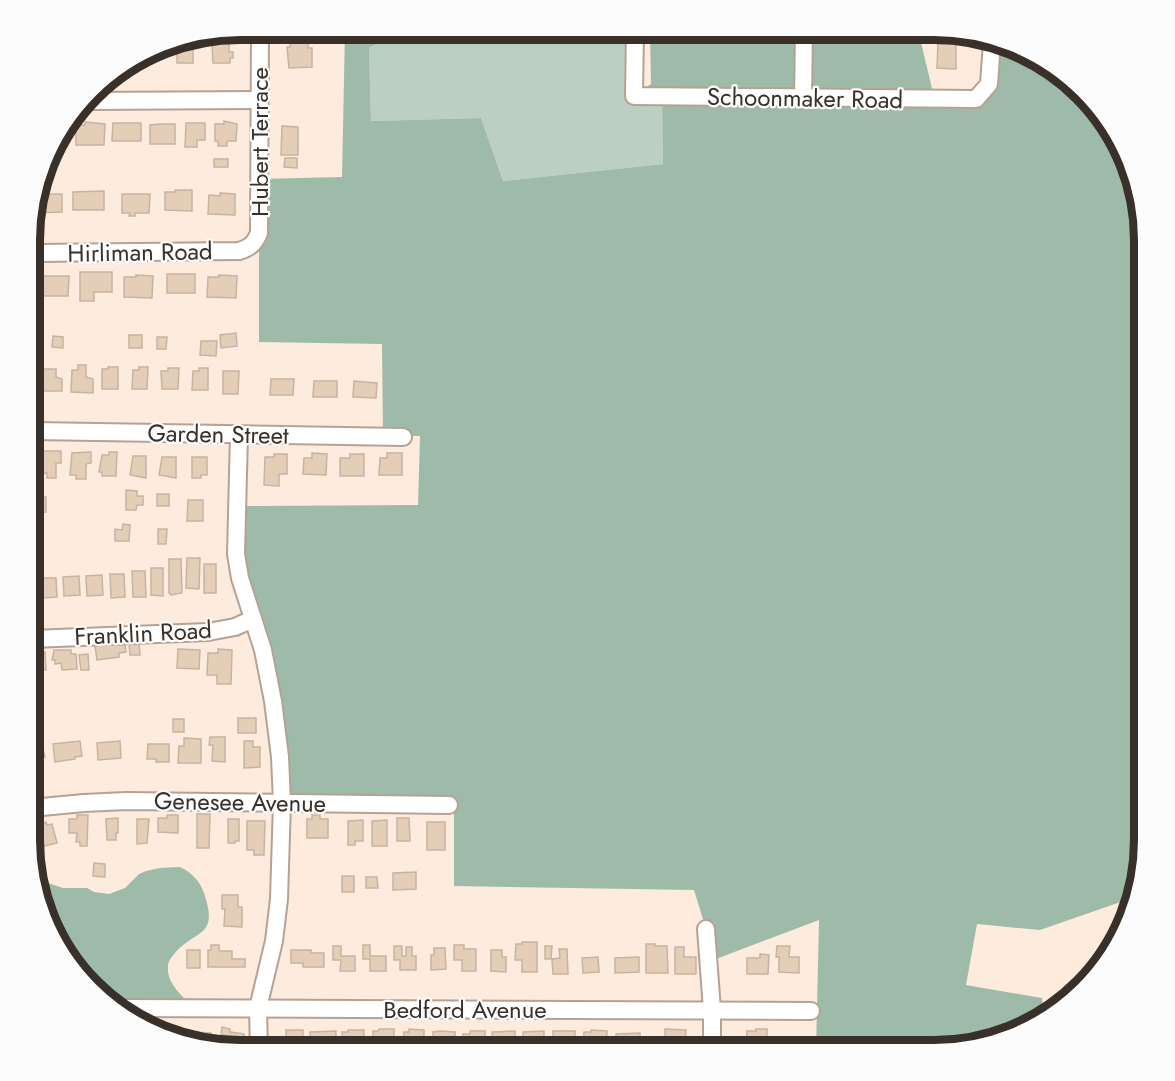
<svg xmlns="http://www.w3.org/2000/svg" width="1175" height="1081" font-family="Jost,sans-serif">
	<rect width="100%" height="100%" fill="#fdebde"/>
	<!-- green -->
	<polygon fill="#bbcfc2" points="403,30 635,30 634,96 662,97 663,164 503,181 481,118 371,121 369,48"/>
	<!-- forest -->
	<g fill="#9ebba9">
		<polygon points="345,30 403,30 369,48 371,121 481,118 503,181 663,164 662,97 634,96 651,84 650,30 918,30 935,101 984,91 992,42 1028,52 1093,102 1129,160 1145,226 1145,704 1139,867 1132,898 1040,930 977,924 966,985 1042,998 1044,1017 1015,1035 948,1051 816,1051 819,920 708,962 706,929 694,890 454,886 454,805 282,802 237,506 418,505 420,436 383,436 382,344 259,342 259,179 342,177"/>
		<path d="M 180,867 C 191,872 200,881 204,893 C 219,938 197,928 174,954 C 171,958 168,961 168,966 C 166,983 183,997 194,1008 L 119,1008 L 82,979 L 46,921 L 36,879 L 63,888 L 87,888 L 94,892 L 109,894 L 125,888 L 139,874 L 146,871 L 160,868 Z"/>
	</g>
	<!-- building -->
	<g fill="#e5ceb7" stroke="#c6b4a2" stroke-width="1.5">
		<polygon points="232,31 232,43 229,43 229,52 233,52 233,58 230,58 230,63 213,63 212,43 219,43 219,34"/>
		<polygon points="290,35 308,35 308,48 312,48 312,67 289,68 287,47 290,47"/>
		<rect x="177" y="41" width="16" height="22"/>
		<polygon points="938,42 956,42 956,69 937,68"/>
		<polygon points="70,121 70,141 56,141 58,136"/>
		<polygon points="224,121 237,124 236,141 227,141 227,146 218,146 218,141 215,141 215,124 224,124"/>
		<polygon points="85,122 105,124 104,145 76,145 76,125 85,125"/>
		<polygon points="113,123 141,123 141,141 112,141"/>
		<polygon points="186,123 205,123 205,140 197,140 197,147 185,147"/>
		<polygon points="161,124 175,124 175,144 150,144 150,125"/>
		<polygon points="282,126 298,127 298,155 281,155"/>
		<polygon points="285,158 297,158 297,168 284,167"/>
		<rect x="214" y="159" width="14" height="8"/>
		<polygon points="175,190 192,190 192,211 165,210 165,192 175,192"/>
		<polygon points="104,191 104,210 73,210 73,192"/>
		<polygon points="220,193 235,194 235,215 208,214 209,195 220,196"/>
		<polygon points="39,194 62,194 62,212 39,213"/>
		<polygon points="122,194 150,194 149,213 135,213 135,216 129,216 130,213 122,213"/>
		<polygon points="80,272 112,272 112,292 94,292 94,301 80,301"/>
		<rect x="167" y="274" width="28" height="19"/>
		<polygon points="136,275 153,276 152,298 124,297 124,277 136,277"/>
		<polygon points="219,275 237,276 236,298 207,297 208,277 219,277"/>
		<polygon points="40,276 69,276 68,296 39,296"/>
		<polygon points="236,333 237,346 221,348 220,335"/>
		<rect x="129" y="335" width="13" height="13"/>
		<polygon points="53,336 63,337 63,348 52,347"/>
		<polygon points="157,337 167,337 166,349 157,349"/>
		<polygon points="201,341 217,341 216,356 200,355"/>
		<polygon points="78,365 86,365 86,377 93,379 93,393 71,392 72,370 78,370"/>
		<polygon points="108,367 118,367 118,389 102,389 102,369 108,369"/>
		<polygon points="139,367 148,367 147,389 132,389 133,370 139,370"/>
		<polygon points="168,368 179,368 178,389 162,389 161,371 168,371"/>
		<polygon points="199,368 208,368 208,390 192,390 193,371 199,371"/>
		<polygon points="41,369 56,369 56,377 62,379 62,391 41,391"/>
		<polygon points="223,371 239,371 238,394 223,394"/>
		<polygon points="271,379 294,379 293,395 270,395"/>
		<polygon points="314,381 337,381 337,397 313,397"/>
		<polygon points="354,381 377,383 376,398 353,397"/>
		<polygon points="41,451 61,451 61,463 56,463 56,478 47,478 47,473 41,474"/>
		<polygon points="91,452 91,463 86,464 86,479 76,479 76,475 70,475 72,453"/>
		<polygon points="109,452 117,452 116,476 102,476 102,472 99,472 102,455 109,455"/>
		<polygon points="312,453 327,454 326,475 303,474 304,458 312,458"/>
		<polygon points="387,453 402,453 402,475 379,475 380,458 387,458"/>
		<polygon points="274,454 287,454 287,474 279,474 279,486 264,485 265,457 274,457"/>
		<polygon points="350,454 364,454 364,476 340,476 340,458 350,458"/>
		<polygon points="133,456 146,456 146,478 130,475"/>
		<polygon points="162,457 176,457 176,478 159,475"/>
		<polygon points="192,457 207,457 207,475 201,475 201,478 192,478"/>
		<polygon points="126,490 137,491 137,496 143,496 143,505 137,505 136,510 126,510"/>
		<rect x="157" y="494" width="12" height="12"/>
		<polygon points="37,497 46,497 46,512 36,512"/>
		<polygon points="188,500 203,500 203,521 187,521"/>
		<polygon points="123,524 130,525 129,541 115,541 115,529 122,530"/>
		<polygon points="158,529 167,529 166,544 158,544"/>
		<polygon points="187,558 200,558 199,589 186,588"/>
		<polygon points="169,559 181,559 182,593 171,595 169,593"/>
		<rect x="204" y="564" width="12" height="29"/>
		<polygon points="151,568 163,568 163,596 151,595"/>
		<polygon points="132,571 145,571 146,597 133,597"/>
		<polygon points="110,574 124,574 125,597 111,598"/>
		<polygon points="102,575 103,595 87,596 86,576"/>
		<polygon points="79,576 80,595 64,596 63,577"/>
		<polygon points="41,578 56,578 57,597 42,598"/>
		<polygon points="118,643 119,645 125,645 126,652 119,653 119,657 97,660 95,646"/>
		<polygon points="139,643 140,655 130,655 129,644"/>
		<polygon points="178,649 200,650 199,669 177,668"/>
		<polygon points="218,649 232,650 231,684 217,684 217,675 207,675 208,653 218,653"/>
		<polygon points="54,650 71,650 71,654 76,654 77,669 62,670 61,663 55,664 55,660 52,660"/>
		<polygon points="32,652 45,652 46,670 31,670"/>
		<polygon points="88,654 89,670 81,670 79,655"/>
		<rect x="238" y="718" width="18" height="15"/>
		<rect x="173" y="719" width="11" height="13"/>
		<polygon points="38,730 45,757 36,759 37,763 31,764 31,732"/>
		<polygon points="210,737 225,737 225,762 212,761 213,745 209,745"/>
		<polygon points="184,738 201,739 201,763 178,763 179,746 184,746"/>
		<polygon points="80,741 82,756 75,757 75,759 55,762 53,744"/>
		<polygon points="120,741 121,758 98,760 97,743"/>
		<polygon points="244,741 253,741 253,747 260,747 260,767 244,768"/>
		<polygon points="148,744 169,744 169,762 156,762 156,759 147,759"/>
		<polygon points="197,814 210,814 209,848 197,848"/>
		<polygon points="77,815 88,815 87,846 80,846 80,842 76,842 77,833 69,833 69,819 77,819"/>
		<polygon points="167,815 178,815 178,833 158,832 158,818 167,818"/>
		<polygon points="312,815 320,815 320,819 328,819 328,838 307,838 307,819 312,819"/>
		<polygon points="118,818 118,833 116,833 116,840 107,840 106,819"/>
		<polygon points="397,818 409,818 410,841 397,841"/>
		<polygon points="137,819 149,819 147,843 137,844"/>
		<polygon points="228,819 239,819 239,841 235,841 235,843 228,843"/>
		<polygon points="363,820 363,841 355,841 355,845 348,845 348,821"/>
		<polygon points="387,820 387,846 372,846 372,821"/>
		<polygon points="247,821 265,821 264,855 254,855 254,850 247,850"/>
		<polygon points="46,822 47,825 52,824 57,843 40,847 36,827"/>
		<rect x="427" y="822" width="18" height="28"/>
		<polygon points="94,863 105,864 105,877 93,876"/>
		<polygon points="416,872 416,889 393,890 393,873"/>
		<rect x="342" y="876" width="12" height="16"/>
		<polygon points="366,877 377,877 378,888 366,888"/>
		<polygon points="222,895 238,895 238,907 242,907 242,927 224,926 225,909 222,909"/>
		<polygon points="522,942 537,942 537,972 522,972 522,960 515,960 516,944 522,944"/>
		<polygon points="646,944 655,944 655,946 667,946 668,973 646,973"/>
		<polygon points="211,945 219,945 219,951 232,951 232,959 245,959 245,967 208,967 208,950 211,950"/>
		<polygon points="363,945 370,945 370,956 386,956 386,971 370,971 370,959 363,959"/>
		<polygon points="454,945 464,945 464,949 476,949 476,971 462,971 462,960 454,960"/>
		<polygon points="333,946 341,946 341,956 355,956 355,971 340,971 341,960 333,960"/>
		<polygon points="394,946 402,946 402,956 406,956 406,947 412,947 412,956 416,956 416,970 400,970 400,960 394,960"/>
		<polygon points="545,946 552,946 551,959 545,959"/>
		<polygon points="777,946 790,946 789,957 799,957 799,973 779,972 779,957 776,957"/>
		<polygon points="675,947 684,947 684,957 696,957 696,974 675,974"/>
		<polygon points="434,948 445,948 446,969 431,970 431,955 434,955"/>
		<polygon points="559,949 567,949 568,974 553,974 552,959 560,958"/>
		<rect x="187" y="950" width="13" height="18"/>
		<polygon points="291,950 311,950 311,953 324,953 324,967 303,967 303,963 291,963"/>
		<polygon points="491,950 502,950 502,957 506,957 506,972 491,971"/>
		<polygon points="760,954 769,955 768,974 747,974 747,958 760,958"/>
		<polygon points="598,957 599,972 583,973 582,958"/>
		<polygon points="639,957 639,972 615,973 615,958"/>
		<polygon points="222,1027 230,1029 230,1032 244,1034 244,1048 238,1048 238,1050 224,1047 224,1035 221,1035"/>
		<polygon points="169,1028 181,1028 181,1037 162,1033 169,1031"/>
		<polygon points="379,1029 394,1029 394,1044 373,1043 373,1031 378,1031"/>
		<polygon points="409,1029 424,1030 424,1044 427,1044 427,1050 412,1050 412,1045 403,1044 404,1032 409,1032"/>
		<polygon points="665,1029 686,1030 685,1044 672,1044 672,1047 665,1047"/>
		<polygon points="756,1029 767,1029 767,1040 776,1040 776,1046 759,1048 759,1045 746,1045 747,1031 756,1031"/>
		<polygon points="286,1030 303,1030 303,1043 305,1043 305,1051 286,1051"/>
		<polygon points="348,1030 364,1030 364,1051 353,1051 353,1046 342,1046 342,1032 348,1032"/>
		<polygon points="591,1030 607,1031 606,1047 583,1046 584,1032 591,1032"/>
		<polygon points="336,1031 336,1051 322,1051 322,1047 311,1048 310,1032"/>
		<polygon points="440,1031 455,1032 455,1051 439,1051 439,1046 433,1046 433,1032"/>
		<polygon points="470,1031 485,1031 485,1051 472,1051 472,1047 463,1047 463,1034 470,1034"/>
		<polygon points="515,1031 515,1046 493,1047 492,1032"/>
		<polygon points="544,1031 544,1046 523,1046 523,1032"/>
		<polygon points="553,1031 575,1031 575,1051 565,1051 559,1049 559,1046 553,1046"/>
		<polygon points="192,1032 211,1033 211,1044 192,1040"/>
		<polygon points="640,1033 641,1051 629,1051 629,1048 616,1048 616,1034"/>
	</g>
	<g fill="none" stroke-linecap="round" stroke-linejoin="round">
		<defs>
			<g id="minor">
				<polyline points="635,30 634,96 976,99 989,84 992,42"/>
				<polyline points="803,100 804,30"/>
				<polyline points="86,101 259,100"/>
				<path d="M 34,253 L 239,251 C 250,248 255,243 259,233 L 260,30"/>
				<polyline points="33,431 403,437"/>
				<polyline points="239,434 236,554 240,578 263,650 273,701 280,757 282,802 279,899 274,941 258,1008 259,1051"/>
				<polyline points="32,639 208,632 235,627 253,619"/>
				<polyline points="31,808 84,803 126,801 449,805"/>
				<polyline points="1139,867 1140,822 1145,809"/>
				<polyline points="706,929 712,1010 712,1051"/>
				<polyline points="119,1008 811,1011"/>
			</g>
		</defs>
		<!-- minor casing -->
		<use href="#minor" stroke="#b6a293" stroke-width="20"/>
		<!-- minor -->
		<use href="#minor" stroke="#fff" stroke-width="16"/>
	</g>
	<g text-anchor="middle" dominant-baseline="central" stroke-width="4.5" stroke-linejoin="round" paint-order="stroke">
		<!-- street labels -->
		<g font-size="24" fill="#383029" stroke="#fcfcfc">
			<text transform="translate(805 98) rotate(1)">Schoonmaker Road</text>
			<text transform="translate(259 142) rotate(-90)">Hubert Terrace</text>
			<text transform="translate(140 252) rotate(-1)">Hirliman Road</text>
			<text transform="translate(218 434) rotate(1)">Garden Street</text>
			<text transform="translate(143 633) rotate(-3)">Franklin Road</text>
			<text transform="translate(240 802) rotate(1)">Genesee Avenue</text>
			<text x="465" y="1009">Bedford Avenue</text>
		</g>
	</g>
	<!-- crop -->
	<path d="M0 0H1175V1081H0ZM240 40H934A200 200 0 0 1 1134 240V840A200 200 0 0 1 934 1040H240A200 200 0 0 1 40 840V240A200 200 0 0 1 240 40Z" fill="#fcfcfc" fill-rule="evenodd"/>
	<path fill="none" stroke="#383029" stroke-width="8" d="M240 40H934A200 200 0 0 1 1134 240V840A200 200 0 0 1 934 1040H240A200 200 0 0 1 40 840V240A200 200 0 0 1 240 40Z"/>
</svg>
